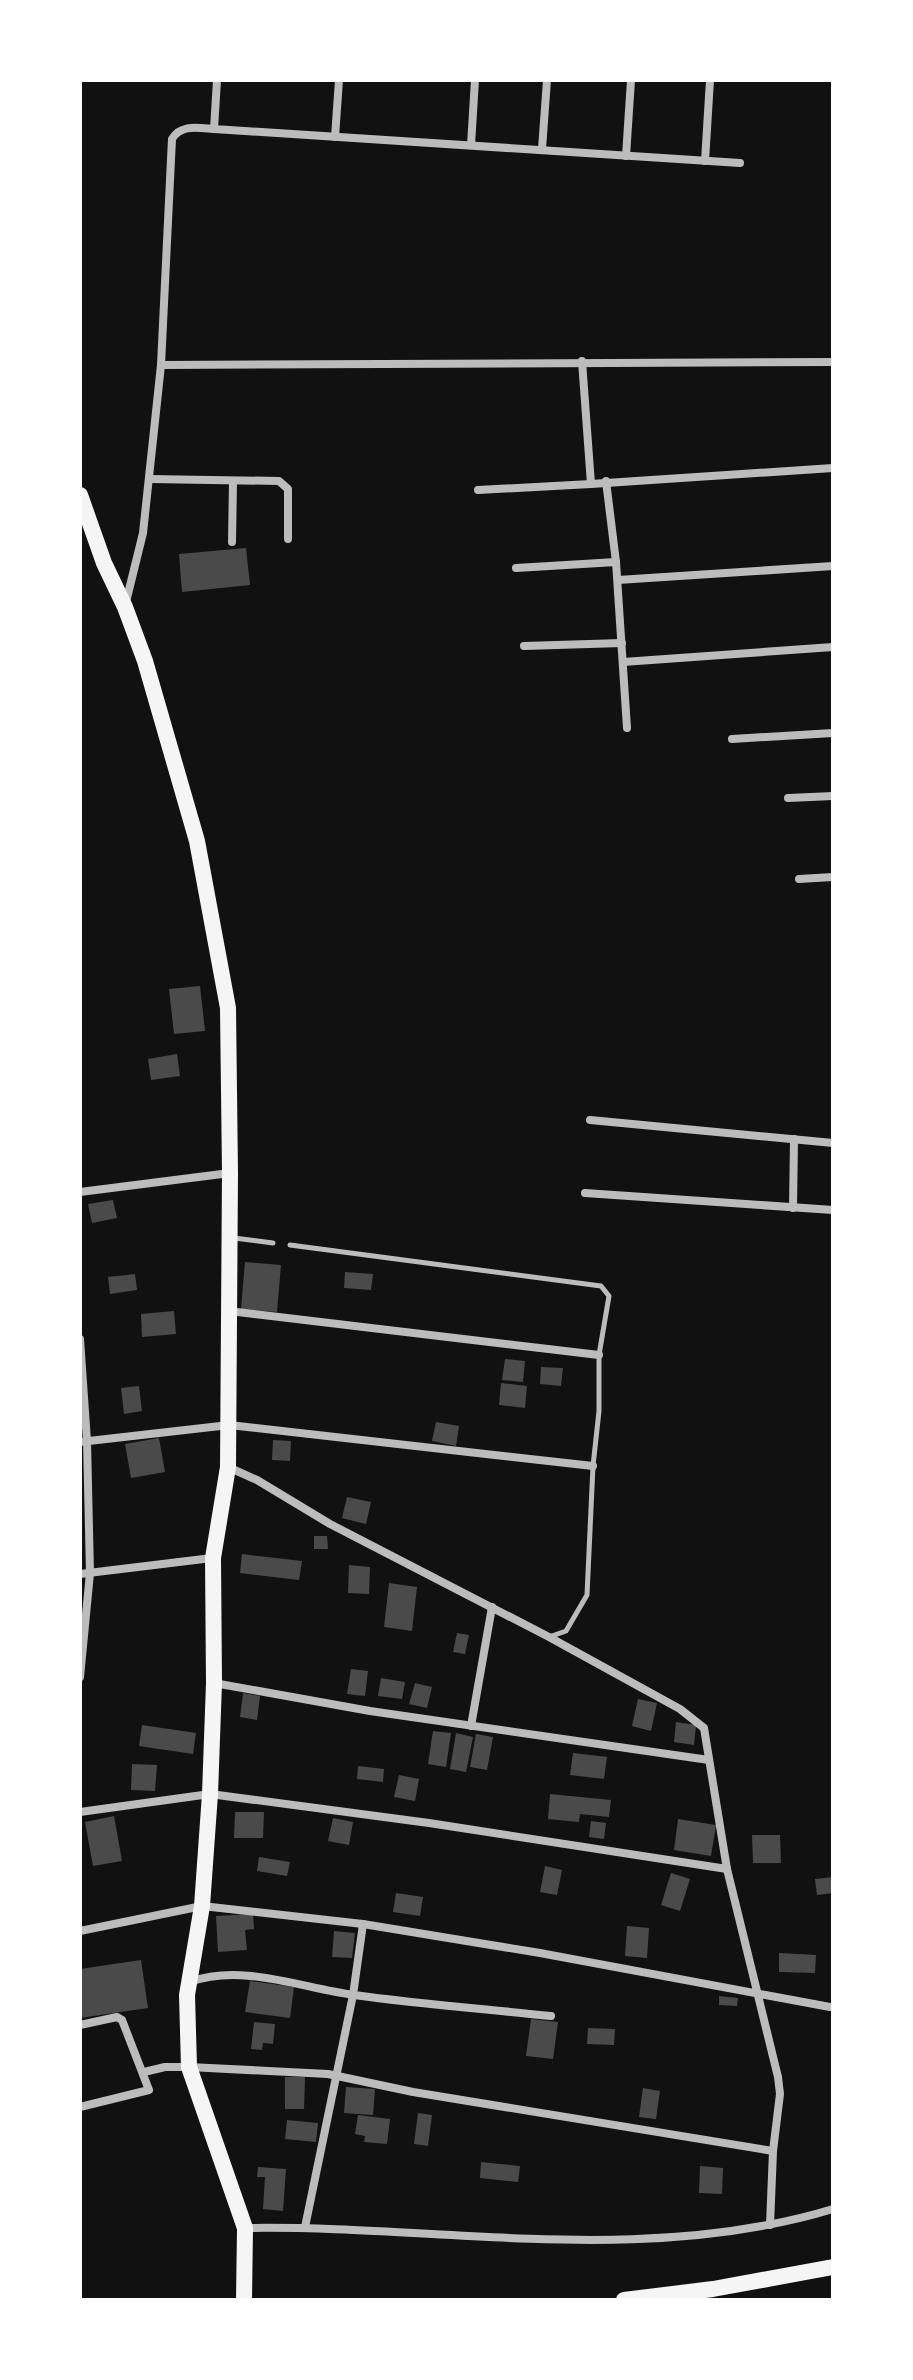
<svg xmlns="http://www.w3.org/2000/svg" width="913" height="2380" font-family="'Alegreya Sans',sans-serif">
	<rect width="100%" height="100%" fill="#111"/>
	<!-- building -->
	<g fill="#4a4a4a">
		<polygon points="246,548 250,585 182,592 179,554"/>
		<polygon points="200,986 205,1031 174,1034 169,989"/>
		<polygon points="177,1054 180,1076 151,1080 148,1059"/>
		<polygon points="113,1200 117,1218 92,1223 88,1204"/>
		<polygon points="245,1262 281,1265 277,1312 241,1309"/>
		<polygon points="345,1272 373,1274 371,1290 344,1288"/>
		<polygon points="135,1274 137,1290 110,1294 108,1277"/>
		<polygon points="174,1311 176,1334 142,1337 141,1314"/>
		<polygon points="505,1359 525,1361 523,1382 502,1380"/>
		<polygon points="541,1367 563,1368 561,1386 540,1384"/>
		<polygon points="501,1383 527,1386 525,1408 499,1405"/>
		<polygon points="139,1386 142,1411 124,1414 121,1388"/>
		<polygon points="436,1422 459,1426 456,1446 432,1441"/>
		<polygon points="159,1438 165,1472 131,1478 125,1444"/>
		<polygon points="273,1440 291,1441 290,1461 272,1460"/>
		<polygon points="347,1497 371,1502 366,1524 342,1518"/>
		<polygon points="314,1536 327,1536 328,1549 314,1549"/>
		<polygon points="242,1554 302,1561 299,1580 240,1573"/>
		<polygon points="349,1565 370,1567 369,1594 348,1593"/>
		<polygon points="389,1583 417,1587 412,1631 384,1627"/>
		<polygon points="457,1633 469,1635 465,1654 453,1652"/>
		<polygon points="351,1669 368,1671 365,1696 347,1694"/>
		<polygon points="381,1678 405,1682 402,1699 378,1696"/>
		<polygon points="415,1683 432,1687 427,1708 409,1704"/>
		<polygon points="243,1693 260,1696 257,1720 240,1717"/>
		<polygon points="638,1699 657,1703 651,1731 632,1726"/>
		<polygon points="676,1722 696,1725 694,1745 674,1742"/>
		<polygon points="142,1725 196,1733 193,1754 139,1746"/>
		<polygon points="433,1731 451,1733 446,1767 428,1764"/>
		<polygon points="456,1733 473,1737 466,1772 450,1769"/>
		<polygon points="476,1734 493,1737 487,1770 470,1767"/>
		<polygon points="573,1753 607,1757 604,1779 570,1775"/>
		<polygon points="132,1764 157,1765 155,1791 131,1790"/>
		<polygon points="358,1766 384,1769 383,1782 357,1779"/>
		<polygon points="399,1775 419,1779 415,1801 394,1797"/>
		<polygon points="550,1794 611,1800 609,1817 580,1814 579,1822 548,1819"/>
		<polygon points="235,1812 264,1812 263,1838 234,1838"/>
		<polygon points="114,1816 122,1861 93,1866 85,1822"/>
		<polygon points="333,1818 353,1822 349,1845 328,1841"/>
		<polygon points="678,1819 716,1825 711,1856 674,1850"/>
		<polygon points="591,1821 606,1823 604,1839 589,1837"/>
		<polygon points="752,1835 780,1835 781,1863 753,1863"/>
		<polygon points="259,1857 290,1862 287,1876 257,1871"/>
		<polygon points="545,1866 562,1870 557,1895 540,1892"/>
		<polygon points="671,1873 690,1879 680,1911 661,1905"/>
		<polygon points="833,1877 833,1893 817,1895 815,1879"/>
		<polygon points="396,1893 423,1897 420,1916 393,1912"/>
		<polygon points="253,1914 254,1929 245,1930 247,1950 218,1952 216,1916"/>
		<polygon points="627,1926 649,1928 647,1958 625,1956"/>
		<polygon points="334,1931 355,1933 352,1958 332,1957"/>
		<polygon points="779,1953 816,1955 815,1973 779,1972"/>
		<polygon points="141,1960 148,2008 80,2018 80,1969"/>
		<polygon points="250,1981 294,1987 290,2018 245,2012"/>
		<polygon points="719,1996 738,1998 737,2006 719,2005"/>
		<polygon points="531,2019 558,2022 553,2059 526,2056"/>
		<polygon points="254,2022 275,2024 273,2044 263,2043 262,2050 251,2049"/>
		<polygon points="588,2028 615,2029 614,2045 587,2044"/>
		<polygon points="285,2077 305,2077 304,2109 285,2109"/>
		<polygon points="346,2087 375,2089 373,2115 344,2113"/>
		<polygon points="643,2088 660,2091 656,2119 639,2117"/>
		<polygon points="418,2113 432,2115 428,2146 414,2144"/>
		<polygon points="358,2115 390,2119 387,2144 364,2142 365,2136 355,2134"/>
		<polygon points="287,2120 318,2123 316,2142 285,2139"/>
		<polygon points="481,2162 520,2166 518,2182 480,2178"/>
		<polygon points="700,2166 723,2168 722,2194 699,2193"/>
		<polygon points="258,2167 286,2169 283,2211 263,2209 265,2177 257,2177"/>
	</g>
	<g fill="none" stroke-linecap="round" stroke-linejoin="round">
		<!-- service -->
		<g stroke="#bcbcbc" stroke-width="5">
			<polyline points="234,1238 273,1243"/>
			<polyline points="290,1245 601,1286 609,1296 599,1355 599,1411 593,1466 587,1595 566,1631 549,1637"/>
		</g>
		<!-- minor -->
		<g stroke="#bcbcbc" stroke-width="8">
			<polyline points="217,80 214,129 740,163"/>
			<polyline points="335,137 339,80"/>
			<polyline points="471,145 475,80"/>
			<polyline points="542,149 547,80"/>
			<polyline points="626,156 631,80"/>
			<polyline points="705,161 710,80"/>
			<polyline points="582,361 591,484 833,468"/>
			<polyline points="161,365 833,362"/>
			<polyline points="149,479 279,481 288,489 288,539"/>
			<polyline points="606,481 616,562 627,728"/>
			<polyline points="478,490 591,484"/>
			<polyline points="232,542 233,481"/>
			<polyline points="516,568 616,562"/>
			<polyline points="618,580 833,566"/>
			<path d="M 126,602 L 143,533 L 161,365 L 172,139 C 181,124 198,128 214,129"/>
			<polyline points="524,646 622,643"/>
			<polyline points="623,662 833,647"/>
			<polyline points="732,739 833,733"/>
			<polyline points="788,798 833,796"/>
			<polyline points="799,879 833,877"/>
			<polyline points="590,1120 833,1143"/>
			<polyline points="80,1192 230,1173"/>
			<polyline points="585,1193 833,1210"/>
			<polyline points="793,1208 794,1139"/>
			<polyline points="229,1311 599,1355"/>
			<polyline points="80,1339 87,1441 90,1573 80,1677"/>
			<polyline points="80,1442 229,1425 593,1466"/>
			<polyline points="228,1467 257,1480 330,1524 549,1637 680,1709 704,1728 727,1869 778,2077 780,2094 773,2151"/>
			<polyline points="80,1574 212,1558"/>
			<polyline points="214,1683 370,1711 709,1760"/>
			<polyline points="471,1726 492,1607"/>
			<polyline points="80,1812 210,1794 429,1823 727,1869"/>
			<polyline points="80,1931 202,1906 363,1924 540,1953 830,2007"/>
			<path d="M 190,1982 C 242,1963 301,1988 354,1995 C 419,2004 485,2009 551,2016"/>
			<polyline points="80,2025 117,2017 122,2020 149,2090 80,2107"/>
			<polyline points="144,2072 165,2067 189,2067 328,2074 413,2092 773,2151 770,2225"/>
			<polyline points="305,2227 353,1995 363,1924"/>
			<path d="M 245,2228 C 440,2225 642,2267 833,2209"/>
		</g>
		<!-- secondary -->
		<g stroke="#f5f5f5" stroke-width="16">
			<polyline points="80,495 104,563 125,607 145,661 197,841 228,1008 230,1173 228,1467 213,1558 214,1683 210,1794 202,1906 187,1995 189,2067 245,2228 244,2300"/>
			<polyline points="624,2300 713,2289 833,2267"/>
		</g>
	</g>
	<!-- border -->
	<rect width="913" height="2380" fill="none" stroke="#ffffff" stroke-width="164"/>
</svg>
